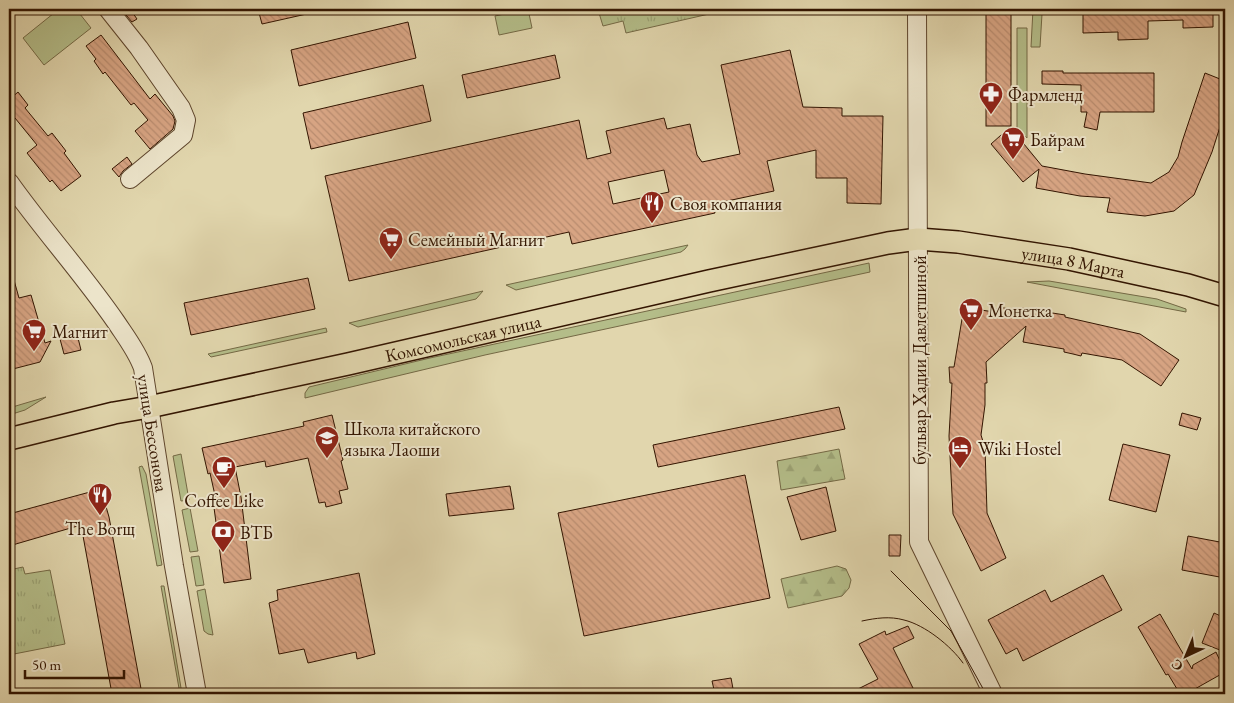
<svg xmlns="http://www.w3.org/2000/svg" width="1234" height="703" font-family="'EB Garamond',serif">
	<defs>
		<pattern id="forest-firs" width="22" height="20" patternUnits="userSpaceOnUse" patternTransform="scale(1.25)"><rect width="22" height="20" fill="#b4bd89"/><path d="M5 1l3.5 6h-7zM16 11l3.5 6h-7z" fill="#9ba274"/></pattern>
		<pattern id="park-tufts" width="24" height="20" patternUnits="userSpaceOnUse" patternTransform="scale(1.25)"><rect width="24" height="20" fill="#b4bd89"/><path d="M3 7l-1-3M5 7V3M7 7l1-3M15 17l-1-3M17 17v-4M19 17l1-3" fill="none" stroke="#9ba274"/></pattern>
		<pattern id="building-back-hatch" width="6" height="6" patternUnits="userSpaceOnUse" patternTransform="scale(1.25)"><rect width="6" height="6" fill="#d7a483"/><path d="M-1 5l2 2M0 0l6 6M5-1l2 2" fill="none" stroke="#b98c6f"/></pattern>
	</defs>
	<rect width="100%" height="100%" fill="#e1d6ad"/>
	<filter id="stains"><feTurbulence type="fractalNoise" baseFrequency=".004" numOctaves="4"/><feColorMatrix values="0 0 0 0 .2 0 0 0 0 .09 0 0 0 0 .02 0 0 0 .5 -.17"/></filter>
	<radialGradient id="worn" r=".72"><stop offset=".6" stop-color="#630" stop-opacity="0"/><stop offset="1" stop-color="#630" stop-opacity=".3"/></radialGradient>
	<!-- grass -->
	<g fill="#b4bd89" stroke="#746945">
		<polygon points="59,9 76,9 91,28 44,65 23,38"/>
		<polygon points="528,9 532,28 499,35 495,16"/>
		<polygon points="1033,9 1039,9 1042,14 1040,47 1031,47"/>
		<polygon points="1017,28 1027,28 1027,138 1017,128"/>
		<polygon points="688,245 685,249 681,252 516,290 506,285"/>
		<polygon points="869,263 870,272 485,355 305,398 305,393 309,387 430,358"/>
		<polygon points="1049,281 1157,299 1186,309 1186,312 1027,282"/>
		<polygon points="483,291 476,299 358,327 349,323"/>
		<polygon points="326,328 327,332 211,357 208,354"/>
		<polygon points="46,397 25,410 9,415 9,408"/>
		<polygon points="181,454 189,500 181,501 173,456"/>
		<polygon points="142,466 146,474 162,565 157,566 139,467"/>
		<polygon points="190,508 198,551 190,552 182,510"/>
		<polygon points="199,556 204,585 196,586 191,557"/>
		<polygon points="161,586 164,586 182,694 180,694"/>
		<polygon points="205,589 213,635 208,634 204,631 197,591"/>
	</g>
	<!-- forest -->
	<g fill="url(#forest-firs)" stroke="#746945">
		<polygon points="839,449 845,479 781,490 777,461"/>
		<polygon points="837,566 846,569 851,580 849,588 842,596 788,608 781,579"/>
	</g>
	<!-- park -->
	<g fill="url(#park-tufts)" stroke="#746945">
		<polygon points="618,9 708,9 709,14 626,33 623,21 603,26 599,13"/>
		<polygon points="23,567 25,574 50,570 65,644 9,655 9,570"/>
	</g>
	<!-- building -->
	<g fill="url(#building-back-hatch)" stroke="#331501" fill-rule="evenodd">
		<polygon points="121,9 130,9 137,19 132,22"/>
		<polygon points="258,9 311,9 311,13 262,24"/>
		<rect x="986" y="9" width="25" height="117"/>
		<polygon points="1083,9 1213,9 1213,27 1183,28 1183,20 1148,21 1148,39 1118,40 1118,32 1083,33"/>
		<polygon points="408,22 416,58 299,86 291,50"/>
		<polygon points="101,35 150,99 155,94 173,116 175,121 173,129 150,149 135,131 148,120 134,103 131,105 105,72 103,74 94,61 96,59 86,46"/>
		<path d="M 790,50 L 803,107 L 842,108 L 842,116 L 883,116 L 881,204 L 847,203 L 847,178 L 816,178 L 816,150 L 767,161 L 774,191 L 713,204 L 715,213 L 572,244 L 569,232 L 349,281 L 325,176 L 579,120 L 587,159 L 611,153 L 606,131 L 664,118 L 667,129 L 690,124 L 697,155 L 702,162 L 740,154 L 721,65 ZM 664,170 L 669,192 L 613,204 L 608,182 Z"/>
		<polygon points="555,55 560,78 467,98 462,75"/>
		<polygon points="1042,71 1063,71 1063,73 1154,73 1154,112 1100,112 1097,130 1084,127 1087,112 1081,112 1081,85 1042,84"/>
		<polygon points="1205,73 1225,81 1225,111 1212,152 1194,195 1174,211 1145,216 1107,212 1110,198 1080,196 1036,188 1039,169 1023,182 991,144 1010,127 1042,166 1085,174 1151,183 1169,172 1178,157 1182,142"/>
		<polygon points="423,85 431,121 311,149 303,113"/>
		<polygon points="18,92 28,105 25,108 48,136 52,133 66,151 64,153 81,176 61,191 52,180 50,182 27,153 37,145 15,118 9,124 9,100"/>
		<polygon points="127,157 132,164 123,171 119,177 112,169"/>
		<polygon points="12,273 19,298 31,295 45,343 51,341 40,362 9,370 9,274"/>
		<polygon points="308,278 315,309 191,335 184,303"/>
		<polygon points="998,307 1021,311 1021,308 1065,315 1065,317 1140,334 1179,360 1161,386 1122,360 1082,353 1081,356 1073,354 1064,352 1064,349 1023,342 1026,326 986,362 987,383 985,383 985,405 981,435 985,448 987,513 1006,558 981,571 953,514 949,436 952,383 950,383 949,367 954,367 962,319 975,309 994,312"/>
		<polygon points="77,334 81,350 64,354 60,339"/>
		<polygon points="839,407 845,429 658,467 653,445"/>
		<polygon points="1182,413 1201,418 1197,430 1179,425"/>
		<polygon points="332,415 343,460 341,461 348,489 339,491 342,503 326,507 325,502 319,503 308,458 266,467 265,461 235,467 241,497 251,579 224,583 213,500 216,500 210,473 208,474 202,448 304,426 303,422"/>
		<polygon points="1123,444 1170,455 1156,512 1109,500"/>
		<polygon points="745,475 770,598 584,636 558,513"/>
		<polygon points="510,486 514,509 449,516 446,494"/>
		<polygon points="826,487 836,531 801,540 787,497"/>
		<polygon points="101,489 109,517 142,694 112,694 81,525 9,546 9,514"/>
		<polygon points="889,535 901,535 900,556 889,556"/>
		<polygon points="1188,536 1225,543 1225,578 1182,570"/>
		<polygon points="359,573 375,654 357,659 356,652 308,663 304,649 279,654 269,603 278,600 277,590"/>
		<polygon points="1103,575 1122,610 1023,661 1017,648 1006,654 988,620 1045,590 1051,602"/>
		<polygon points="1214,613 1225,618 1225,652 1202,643"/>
		<polygon points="1160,614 1192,669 1193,665 1216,652 1225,672 1186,694 1180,694 1168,674 1166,675 1138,627"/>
		<polygon points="908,626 914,638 893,648 916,694 848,694 878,679 859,644 885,631 886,635"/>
		<polygon points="731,678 734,694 715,694 712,681"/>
	</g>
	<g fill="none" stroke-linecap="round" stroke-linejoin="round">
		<defs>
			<g id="minor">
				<polyline points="108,9 139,48 181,108 186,120 183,135 130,179"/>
				<polyline points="917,9 919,542 993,694"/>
				<path d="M 9,182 C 43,230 83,274 116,322 C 126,337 137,351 143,368 L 174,566 L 197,694"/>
			</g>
			<g id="major">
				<path id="s1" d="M 9,439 L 114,413 L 149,407 L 348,364 L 709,281 L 888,243 L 918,239 L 958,242 L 1069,259 L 1188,285 L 1225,296"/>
			</g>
		</defs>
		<!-- minor casing -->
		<use href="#minor" stroke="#5e452c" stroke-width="20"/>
		<!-- major casing -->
		<use href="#major" stroke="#331501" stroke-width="24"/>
		<!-- minor -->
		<use href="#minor" stroke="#ece4ca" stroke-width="18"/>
		<!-- major -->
		<use href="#major" stroke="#e1d6ad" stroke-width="21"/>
		<!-- tram -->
		<g stroke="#331501" stroke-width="1">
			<polyline points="891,571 951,631 986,694"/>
			<path d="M 862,621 C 876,618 890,616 904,620 C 925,625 951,646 963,663"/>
		</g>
	</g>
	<!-- icons -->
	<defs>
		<symbol id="pharmacy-pin" viewBox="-11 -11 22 30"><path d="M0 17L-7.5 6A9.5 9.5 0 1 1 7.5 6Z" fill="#8f2418" stroke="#ece4ca"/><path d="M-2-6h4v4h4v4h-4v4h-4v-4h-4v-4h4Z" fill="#fff"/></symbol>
		<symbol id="supermarket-pin" viewBox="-11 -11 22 30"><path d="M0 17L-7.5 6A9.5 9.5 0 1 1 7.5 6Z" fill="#8f2418" stroke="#ece4ca"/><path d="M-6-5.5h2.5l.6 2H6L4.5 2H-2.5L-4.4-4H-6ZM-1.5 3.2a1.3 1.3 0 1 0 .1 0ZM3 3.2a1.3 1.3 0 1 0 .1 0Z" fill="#fff"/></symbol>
		<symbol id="restaurant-pin" viewBox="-11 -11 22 30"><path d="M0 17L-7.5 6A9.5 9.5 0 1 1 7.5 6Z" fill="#8f2418" stroke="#ece4ca"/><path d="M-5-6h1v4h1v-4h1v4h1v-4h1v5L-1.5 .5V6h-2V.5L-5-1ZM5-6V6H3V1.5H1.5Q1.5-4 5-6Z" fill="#fff"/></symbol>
		<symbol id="school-pin" viewBox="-11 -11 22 30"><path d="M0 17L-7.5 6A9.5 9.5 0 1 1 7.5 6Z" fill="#8f2418" stroke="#ece4ca"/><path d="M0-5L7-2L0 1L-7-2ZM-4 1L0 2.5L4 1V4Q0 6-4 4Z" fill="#fff"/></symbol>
		<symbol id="hotel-pin" viewBox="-11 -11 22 30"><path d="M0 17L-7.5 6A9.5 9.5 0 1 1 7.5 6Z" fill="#8f2418" stroke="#ece4ca"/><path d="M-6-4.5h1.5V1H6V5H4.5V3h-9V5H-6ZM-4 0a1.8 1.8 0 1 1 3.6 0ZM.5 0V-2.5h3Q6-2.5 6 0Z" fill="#fff"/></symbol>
		<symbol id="cafe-pin" viewBox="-11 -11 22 30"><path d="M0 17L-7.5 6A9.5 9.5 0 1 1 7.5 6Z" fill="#8f2418" stroke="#ece4ca"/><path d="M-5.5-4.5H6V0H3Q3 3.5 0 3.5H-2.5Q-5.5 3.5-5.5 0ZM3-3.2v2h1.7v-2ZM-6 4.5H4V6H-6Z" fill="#fff"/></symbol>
		<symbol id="bank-pin" viewBox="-11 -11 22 30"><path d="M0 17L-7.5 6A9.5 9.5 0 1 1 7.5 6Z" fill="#8f2418" stroke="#ece4ca"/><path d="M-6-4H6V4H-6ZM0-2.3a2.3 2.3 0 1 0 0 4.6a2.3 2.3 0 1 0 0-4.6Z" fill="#fff"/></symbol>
	</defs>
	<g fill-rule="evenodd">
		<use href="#pharmacy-pin" x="977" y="80" width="28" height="38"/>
		<use href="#supermarket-pin" x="999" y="125" width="28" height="38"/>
		<use href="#restaurant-pin" x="638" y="189" width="28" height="38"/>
		<use href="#supermarket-pin" x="377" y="225" width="28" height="38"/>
		<use href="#supermarket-pin" x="957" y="296" width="28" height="38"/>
		<use href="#supermarket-pin" x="20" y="317" width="28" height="38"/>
		<use href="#school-pin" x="313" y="424" width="28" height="38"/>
		<use href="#hotel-pin" x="946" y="434" width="28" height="38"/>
		<use href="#cafe-pin" x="210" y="454" width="28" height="38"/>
		<use href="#restaurant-pin" x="86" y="481" width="28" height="38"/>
		<use href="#bank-pin" x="209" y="518" width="28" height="38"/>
	</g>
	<g text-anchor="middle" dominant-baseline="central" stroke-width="4" stroke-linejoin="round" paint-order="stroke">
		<!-- poi labels -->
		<g font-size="18" fill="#331501" stroke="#ece4ca" text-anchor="start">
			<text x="1008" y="94">Фармленд</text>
			<text x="1030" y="139">Байрам</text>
			<text x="670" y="203">Своя компания</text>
			<text x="408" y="239">Семейный Магнит</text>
			<text x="988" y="310">Монетка</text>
			<text x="52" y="331">Магнит</text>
			<text x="344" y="428">Школа китайского<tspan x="344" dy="21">языка Лаоши</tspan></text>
			<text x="978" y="448">Wiki Hostel</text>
			<text x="224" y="500" text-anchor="middle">Coffee Like</text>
			<text x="100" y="528" text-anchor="middle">The Borщ</text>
			<text x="240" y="532">ВТБ</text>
		</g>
		<!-- street labels -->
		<g font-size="18" fill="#331501" stroke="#ece4ca">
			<text stroke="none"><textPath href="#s1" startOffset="1088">улица 8 Марта</textPath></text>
			<text stroke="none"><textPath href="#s1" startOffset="465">Комсомольская улица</textPath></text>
			<text transform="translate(919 360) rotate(-90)">бульвар Хадии Давлетшиной</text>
			<text transform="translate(153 433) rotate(81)">улица Бессонова</text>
		</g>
	</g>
	<!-- margin -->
	<rect width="1234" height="703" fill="none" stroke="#e1d6ad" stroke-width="30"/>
	<rect x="10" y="10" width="1214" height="683" fill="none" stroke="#331501" stroke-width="2.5"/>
	<rect x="15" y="15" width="1204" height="673" fill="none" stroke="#331501"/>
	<!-- north arrow -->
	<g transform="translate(1186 656) rotate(224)" stroke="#ece4ca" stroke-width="4" paint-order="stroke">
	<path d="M0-4L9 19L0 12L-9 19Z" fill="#331501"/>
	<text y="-8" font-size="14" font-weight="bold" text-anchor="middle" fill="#331501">С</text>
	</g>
	<!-- scale -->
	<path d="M25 670v8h99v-8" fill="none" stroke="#331501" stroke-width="2.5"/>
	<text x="32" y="670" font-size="15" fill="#331501" stroke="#ece4ca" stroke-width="4" paint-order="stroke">50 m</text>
	<rect width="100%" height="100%" filter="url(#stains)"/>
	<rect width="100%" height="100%" fill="url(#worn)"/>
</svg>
